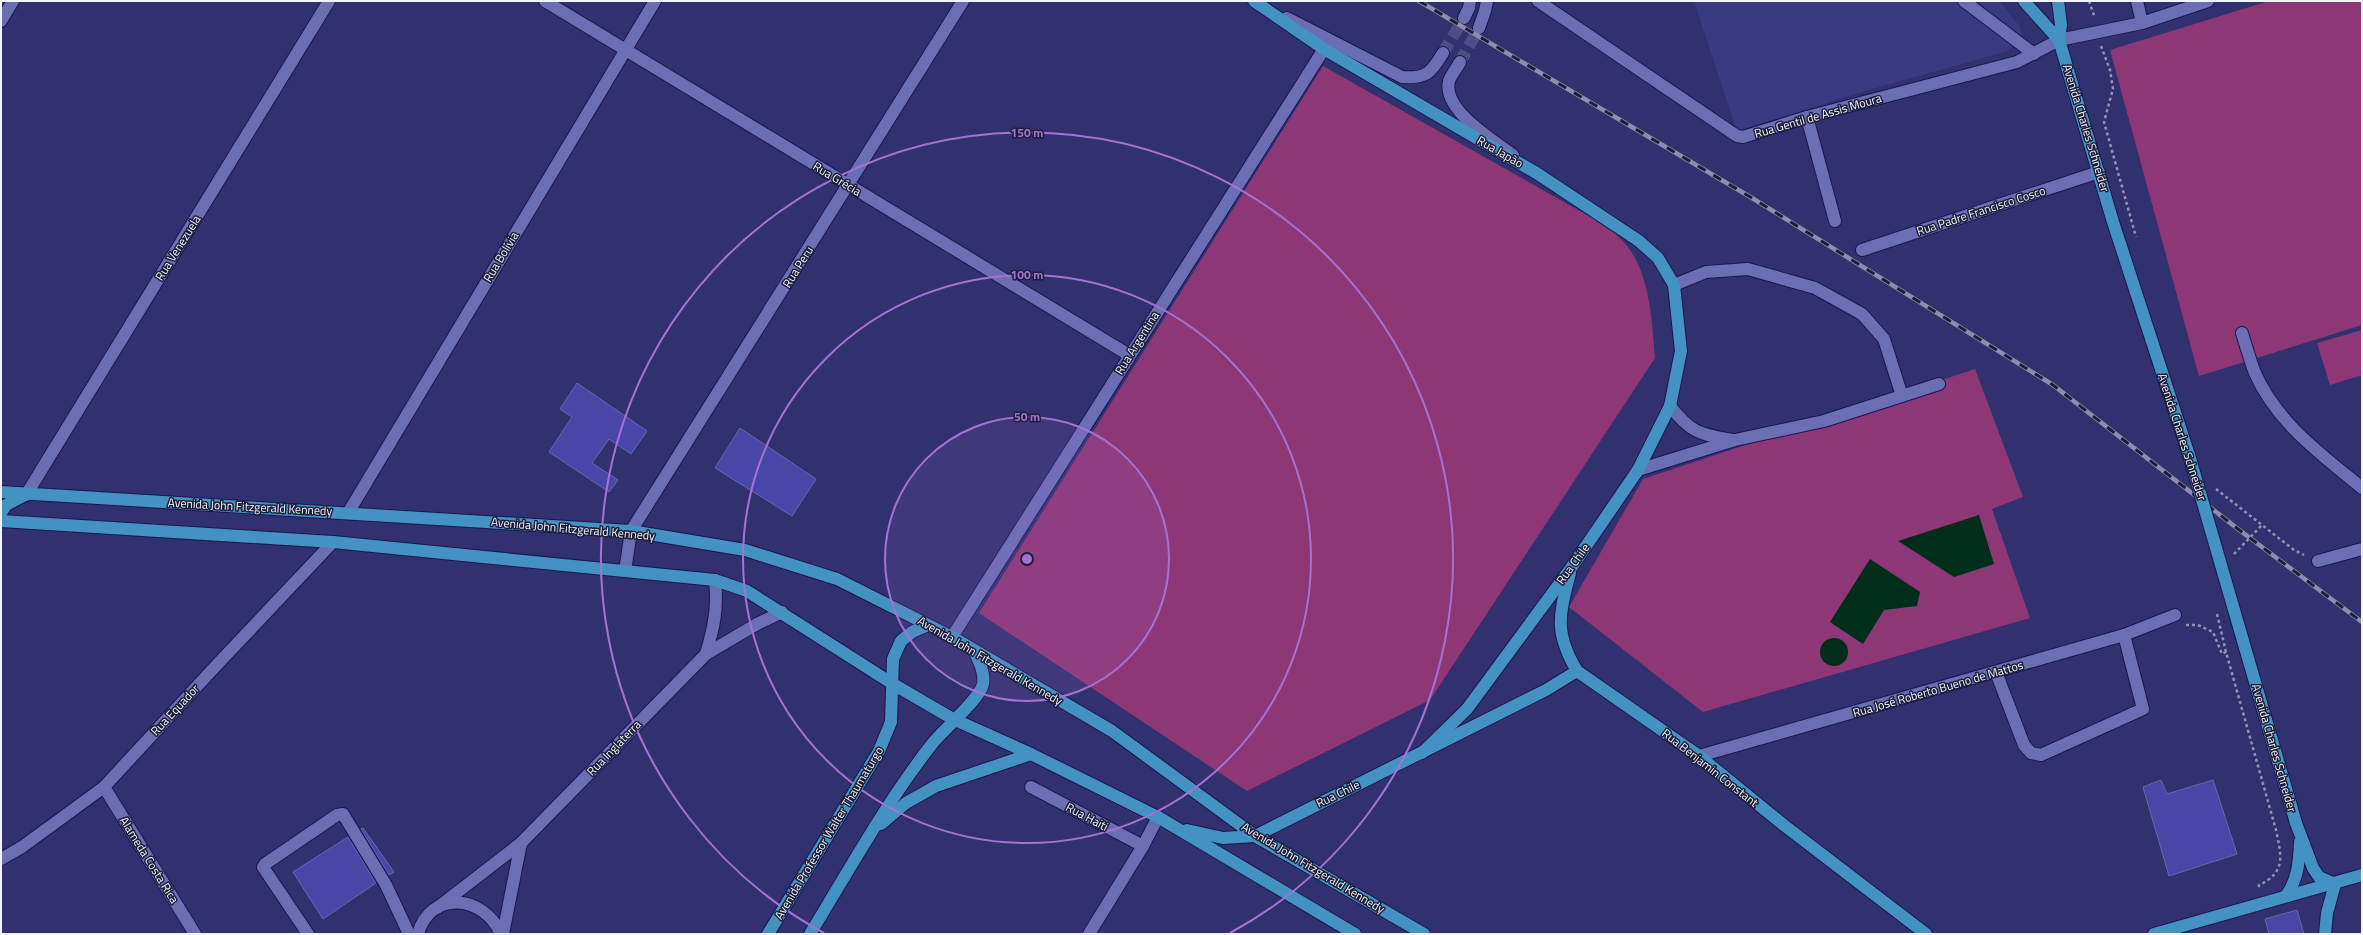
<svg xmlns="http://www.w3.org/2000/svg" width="2363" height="935" font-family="'Titillium Web',sans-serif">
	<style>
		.built { fill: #3a3a80 }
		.green { fill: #8e3776 }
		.water { fill: #002e1b }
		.building { fill: #4a46a8; stroke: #6468ac }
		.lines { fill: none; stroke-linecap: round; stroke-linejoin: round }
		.minor-tunnel { stroke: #4f4e84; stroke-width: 12; stroke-dasharray: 12 6; stroke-linecap: butt }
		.minor-casing { stroke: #1b1552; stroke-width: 14 }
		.major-casing { stroke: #1b1552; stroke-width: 14 }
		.path { stroke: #9393b6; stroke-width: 2.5; stroke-dasharray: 3 3; stroke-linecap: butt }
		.minor { stroke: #6b6eb3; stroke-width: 12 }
		.major { stroke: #4392c1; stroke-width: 12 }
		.rail-casing { stroke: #8d8db1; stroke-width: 4.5 }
		.rail { stroke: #1d1e3a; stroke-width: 3; stroke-dasharray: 9; stroke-linecap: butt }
		.major-bridge-casing { stroke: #1b1552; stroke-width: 14; stroke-linecap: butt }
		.major-bridge { stroke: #4392c1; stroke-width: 12 }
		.ring { fill: none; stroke: #a572d4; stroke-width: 2 }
		.labels { text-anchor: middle; stroke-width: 3; stroke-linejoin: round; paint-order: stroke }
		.street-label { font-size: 12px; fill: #f2f3fb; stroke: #1d1e3a }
		.centre { fill: #a572d4; stroke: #1d1e3a; stroke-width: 2 }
		.ring-label { font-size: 12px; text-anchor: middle; font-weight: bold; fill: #a572d4; stroke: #1d1e3a; stroke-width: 3; stroke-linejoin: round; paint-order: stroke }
	</style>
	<rect width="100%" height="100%" fill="#32316f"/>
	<polygon class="built" points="1694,1 1999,1 2018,24 2021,31 2021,38 2015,46 2004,52 1872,89 1737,131"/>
	<g class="green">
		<polygon points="2269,1 2362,1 2362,325 2199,376 2110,50"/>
		<path d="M1323 66 1594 219C1603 226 1616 233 1623 241 1650 270 1652 321 1655 358L1430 700 1247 791 979 613Z"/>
		<polygon points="2362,330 2362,375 2330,385 2317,343"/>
		<polygon points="1975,369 2023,497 1992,509 2030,618 1703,712 1569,607 1643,479"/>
	</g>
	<g class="water">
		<polygon points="1979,515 1994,564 1954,577 1898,541"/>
		<polygon points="1870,559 1920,592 1917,606 1884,610 1863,644 1830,622"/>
		<circle cx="1834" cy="652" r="14"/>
	</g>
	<g class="building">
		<polygon points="577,383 647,431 631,454 609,439 592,463 618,480 609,492 549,452 572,417 560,409"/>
		<polygon points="740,428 816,479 792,516 715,468"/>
		<polygon points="2161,780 2167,794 2213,780 2237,854 2169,876 2143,787"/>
		<polygon points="363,828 394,872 389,875 361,829"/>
		<polygon points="348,837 376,883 323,919 293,872"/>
		<polygon points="2297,910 2304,934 2269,934 2265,919"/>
	</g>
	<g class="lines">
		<g class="minor-tunnel">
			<polyline points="1443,53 1464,18"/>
			<polyline points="1460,62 1479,28"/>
		</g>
		<defs>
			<g id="minor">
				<polyline points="545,1 1129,355"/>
				<polyline points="1538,1 1737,136 1743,137 1807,117 2017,62 2059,40 2142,23 2208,1"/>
				<polyline points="1964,1 2034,54"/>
				<polyline points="2137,1 2142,23"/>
				<path d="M1287 18 1402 77C1426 79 1431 73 1443 53"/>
				<polyline points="1464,18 1469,8 1470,1"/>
				<polyline points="1,21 13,1"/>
				<polyline points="1479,28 1485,11 1487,1"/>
				<path d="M1460 62C1457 68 1451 75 1449 81 1442 110 1493 140 1513 155"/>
				<polyline points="1807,117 1835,221"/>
				<polyline points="1862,250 2099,172"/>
				<polyline points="1674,285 1706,272 1748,269 1815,288 1862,314 1884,339 1902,396"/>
				<path d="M2242 333C2246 346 2250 360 2255 373 2277 423 2322 455 2362 488"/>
				<path d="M1670 406C1692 434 1700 434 1733 440"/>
				<polyline points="1638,470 1735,440 1824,421 1939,384"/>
				<polyline points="26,495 329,1"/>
				<polyline points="348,513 655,1"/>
				<polyline points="2318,561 2362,549"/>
				<polyline points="625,571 631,531 963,1"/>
				<polyline points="952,637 1324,49"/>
				<path d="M706 654C714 626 718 609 715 580"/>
				<polyline points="1996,672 2024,745 2031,753 2041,755 2143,709 2124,635"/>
				<polyline points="1699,756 2124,635 2175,615"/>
				<polyline points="104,787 195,934"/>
				<polyline points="1031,787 1143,846"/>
				<polyline points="1,859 22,847 104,787 212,670 333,542"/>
				<polyline points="437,908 521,843 706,654 757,624 782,612"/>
				<polyline points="308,934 263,867 265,864 337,815 343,814 386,885 409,934"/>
				<path d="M418 934C430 890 483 894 501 934"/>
				<polyline points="503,934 521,843"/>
				<polyline points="1089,934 1143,846 1158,817"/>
			</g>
			<g id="major">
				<polyline points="1254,1 1324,49 1538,174 1639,241 1658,258 1674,285 1681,351 1670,406 1638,470 1571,568 1467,709 1422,753"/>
				<polyline points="2024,1 2059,40"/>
				<polyline points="2058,1 2061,25 2059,40 2113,222 2189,455"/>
				<polyline points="1,492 631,531 745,550 837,579 952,637 1112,731 1255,836 1424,934"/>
				<polyline points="1,513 6,505 25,495"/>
				<polyline points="1,521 333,542 715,580 747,591 893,684 953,719 1031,754 1158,817 1355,934"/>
				<path d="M1570 573C1559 616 1554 632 1577 671L1699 756 1785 826 1926 934"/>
				<polyline points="2296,823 2313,868 2319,877 2335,884"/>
				<polyline points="881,824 906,803 936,786 1031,754"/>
				<polyline points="1187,830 1223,838 1255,836 1546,690 1577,671"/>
				<path d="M2286 896C2298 879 2299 863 2300 842"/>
				<polyline points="768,934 879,751 891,722 893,659 901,641 912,632 928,625"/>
				<path d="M810 934C849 870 886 803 932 744 943 730 980 699 983 684 985 673 979 662 975 652"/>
				<polyline points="2154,934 2362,875"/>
				<polyline points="2325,934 2327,913 2335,884"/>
			</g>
		</defs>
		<use href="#minor" class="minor-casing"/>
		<use href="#major" class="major-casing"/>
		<g class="path">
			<polyline points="2089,1 2095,18"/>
			<polyline points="2101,46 2110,70 2113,89 2104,122 2136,237"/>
			<polyline points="2216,489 2262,525"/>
			<polyline points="2234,554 2262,525 2294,550 2304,555"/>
			<path d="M2217 614 2226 652 2276 830C2281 855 2287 872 2259 885V888"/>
			<polyline points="2186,625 2198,625 2213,632 2222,654 2226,652"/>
		</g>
		<use href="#minor" class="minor"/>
		<use href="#major" class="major"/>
		<defs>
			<polyline id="rail" points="1419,1 1752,198 2053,385 2238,529 2362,622"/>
		</defs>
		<use href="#rail" class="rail-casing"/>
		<use href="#rail" class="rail"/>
		<defs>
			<polyline id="major-bridge" points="2189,455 2296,823"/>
		</defs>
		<use href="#major-bridge" class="major-bridge-casing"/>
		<use href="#major-bridge" class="major-bridge"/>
	</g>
	<circle cx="1027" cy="559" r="142" fill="#a572d4" fill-opacity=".12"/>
	<g class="ring">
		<circle cx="1027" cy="559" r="142"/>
		<circle cx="1027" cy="559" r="284"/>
		<path d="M824 933A426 426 0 1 1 1230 933"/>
	</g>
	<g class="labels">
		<g class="street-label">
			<text transform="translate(1818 116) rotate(-16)" y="4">Rua Gentil de Assis Moura</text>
			<text transform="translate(2086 128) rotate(73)" y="4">Avenida Charles Schneider</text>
			<text transform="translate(1500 152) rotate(30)" y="4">Rua Japão</text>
			<text transform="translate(837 179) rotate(31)" y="4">Rua Grécia</text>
			<text transform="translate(1981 211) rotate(-18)" y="4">Rua Padre Francisco Cosco</text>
			<text transform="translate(178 248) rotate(-58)" y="4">Rua Venezuela</text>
			<text transform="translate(501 257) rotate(-59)" y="4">Rua Bolívia</text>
			<text transform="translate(798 267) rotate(-58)" y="4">Rua Peru</text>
			<text transform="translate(1137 343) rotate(-58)" y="4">Rua Argentina</text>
			<text transform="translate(2182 437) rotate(72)" y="4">Avenida Charles Schneider</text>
			<text transform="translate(250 507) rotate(3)" y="4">Avenida John Fitzgerald Kennedy</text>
			<text transform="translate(573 529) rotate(5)" y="4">Avenida John Fitzgerald Kennedy</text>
			<text transform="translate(1573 564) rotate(-54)" y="4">Rua Chile</text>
			<text transform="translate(990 661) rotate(30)" y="4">Avenida John Fitzgerald Kennedy</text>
			<text transform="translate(1938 689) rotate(-16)" y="4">Rua José Roberto Bueno de Mattos</text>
			<text transform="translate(175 710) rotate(-47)" y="4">Rua Equador</text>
			<text transform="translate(614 748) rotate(-46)" y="4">Rua Inglaterra</text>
			<text transform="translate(2274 748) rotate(74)" y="4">Avenida Charles Schneider</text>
			<text transform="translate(1710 768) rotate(38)" y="4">Rua Benjamin Constant</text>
			<text transform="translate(1338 794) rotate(-26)" y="4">Rua Chile</text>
			<text transform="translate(1087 817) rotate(28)" y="4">Rua Haiti</text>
			<text transform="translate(829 833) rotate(-59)" y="4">Avenida Professor Walter Thaumaturgo</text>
			<text transform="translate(149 860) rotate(58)" y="4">Alameda Costa Rica</text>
			<text transform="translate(1313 868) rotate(31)" y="4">Avenida John Fitzgerald Kennedy</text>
		</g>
	</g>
	<circle cx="1027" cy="559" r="6" class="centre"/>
	<g class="ring-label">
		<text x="1027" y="137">150 m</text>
		<text x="1027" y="279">100 m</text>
		<text x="1027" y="421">50 m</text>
	</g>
	<rect width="2363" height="935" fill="none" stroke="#f2f3fb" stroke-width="4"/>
</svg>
